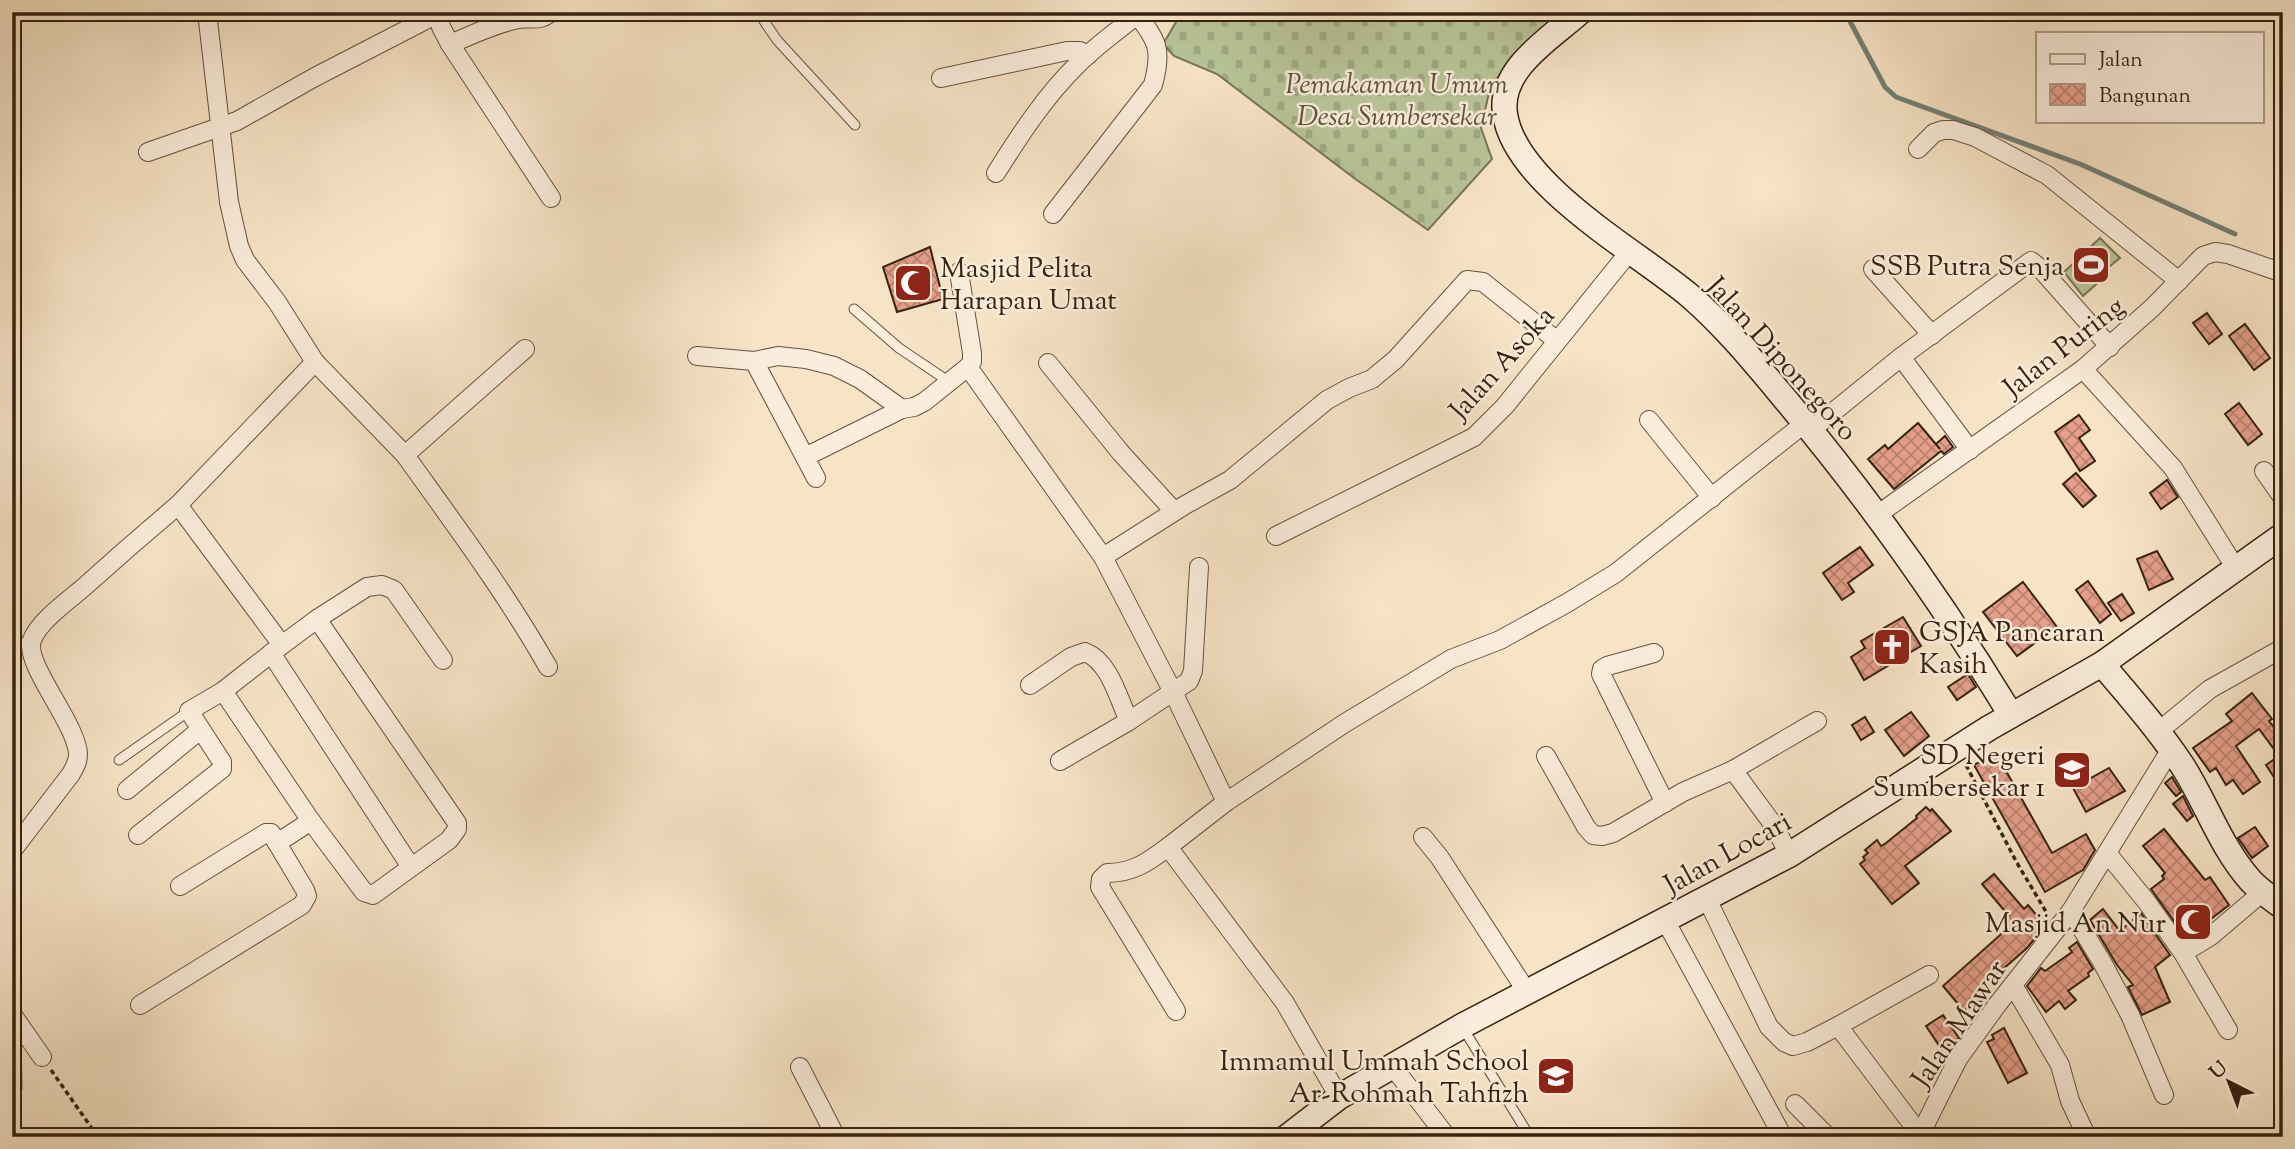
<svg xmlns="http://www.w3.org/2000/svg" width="2295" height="1149" font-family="'Sorts Mill Goudy',serif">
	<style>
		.cemetery { fill: url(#cemetery-stones); stroke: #777455; stroke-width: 2 }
		.pitch { fill: #b8c599; stroke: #777455; stroke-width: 2 }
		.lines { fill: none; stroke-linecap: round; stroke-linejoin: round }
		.stream { stroke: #748075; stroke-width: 5 }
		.building { fill: url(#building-cross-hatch); stroke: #362211; stroke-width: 2 }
		.lane-casing { stroke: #66523e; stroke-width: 11 }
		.street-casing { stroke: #66523e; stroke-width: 20 }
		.secondary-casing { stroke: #362211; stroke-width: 27 }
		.path { stroke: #362211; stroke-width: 3.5; stroke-dasharray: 5 3.5; stroke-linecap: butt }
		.lane { stroke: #faeddb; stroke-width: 9 }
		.street { stroke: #faeddb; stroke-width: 18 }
		.secondary { stroke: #faeddb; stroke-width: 24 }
		.labels { text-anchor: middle; stroke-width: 5; stroke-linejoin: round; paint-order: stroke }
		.park-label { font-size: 28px; font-style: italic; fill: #5d533a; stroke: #faeddb }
		.poi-label { font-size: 28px; fill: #362211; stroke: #faeddb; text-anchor: end }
		.street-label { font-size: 28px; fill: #362211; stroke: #faeddb }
	</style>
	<defs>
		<pattern id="cemetery-stones" width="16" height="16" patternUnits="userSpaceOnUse" patternTransform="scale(1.75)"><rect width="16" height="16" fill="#b8c599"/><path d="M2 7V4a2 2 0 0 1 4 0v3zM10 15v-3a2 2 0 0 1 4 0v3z" fill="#9fa983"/></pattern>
		<pattern id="building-cross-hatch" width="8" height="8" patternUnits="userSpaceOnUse" patternTransform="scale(1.75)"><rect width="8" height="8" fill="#e59f8a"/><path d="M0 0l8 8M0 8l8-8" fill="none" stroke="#ba816f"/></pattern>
	</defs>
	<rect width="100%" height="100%" fill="#f7e4c7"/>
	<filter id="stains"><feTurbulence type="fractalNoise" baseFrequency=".00286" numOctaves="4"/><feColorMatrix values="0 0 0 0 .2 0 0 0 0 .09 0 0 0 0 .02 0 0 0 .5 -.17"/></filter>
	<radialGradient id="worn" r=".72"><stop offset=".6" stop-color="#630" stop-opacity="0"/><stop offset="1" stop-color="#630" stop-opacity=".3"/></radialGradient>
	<polygon class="cemetery" points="1182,12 1568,12 1491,84 1481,128 1492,159 1428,230 1354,178 1217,74 1174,56 1163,44"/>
	<polygon class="pitch" points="2100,238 2120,258 2099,275 2102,279 2083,296 2064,272"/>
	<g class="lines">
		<polyline class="stream" points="1845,12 1885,87 1896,97 2080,164 2235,234"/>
	</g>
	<g class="building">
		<polygon points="930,247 943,299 897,312 883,267"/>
		<polygon points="2207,313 2222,334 2209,344 2193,323"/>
		<polygon points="2245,324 2270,358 2254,370 2229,336"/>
		<polygon points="2239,403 2262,434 2248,445 2225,414"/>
		<polygon points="2079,415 2090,430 2079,438 2095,461 2080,471 2055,432"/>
		<polygon points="1918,423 1940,449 1936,444 1945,436 1953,447 1944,454 1941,451 1894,489 1868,459 1885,445 1888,449"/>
		<polygon points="2076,473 2096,496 2083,507 2063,484"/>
		<polygon points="2167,480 2178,497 2161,509 2150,493"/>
		<polygon points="1860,547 1873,565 1848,583 1854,592 1842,600 1823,573"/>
		<polygon points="2157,551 2173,579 2149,590 2137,559"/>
		<polygon points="2088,581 2111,614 2100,623 2076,590"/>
		<polygon points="2023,582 2057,627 2017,656 1983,612"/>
		<polygon points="2122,594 2134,613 2121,621 2108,603"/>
		<polygon points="1903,617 1921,646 1864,680 1851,657 1865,648 1861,641"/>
		<polygon points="1968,674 1976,687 1957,700 1948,687"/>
		<polygon points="2252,693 2272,719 2269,721 2283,739 2283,791 2266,765 2279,756 2259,729 2236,746 2260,782 2243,794 2233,780 2226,785 2216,768 2210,772 2193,748 2232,721 2226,714"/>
		<polygon points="1911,712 1929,736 1904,756 1885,730"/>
		<polygon points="1865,717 1874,732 1861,740 1852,725"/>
		<polygon points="1996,753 2052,853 2086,834 2095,850 2083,870 2045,892 1974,765"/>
		<polygon points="2109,768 2125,791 2086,812 2073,788"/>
		<polygon points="2172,777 2181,792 2176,796 2165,783"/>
		<polygon points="2183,796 2193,816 2187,821 2173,804"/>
		<polygon points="1926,807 1930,811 1932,809 1951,831 1905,866 1919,883 1892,904 1860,864 1865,860 1863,857 1868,853 1865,850 1877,840 1881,846 1886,843 1917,818 1916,816"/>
		<polygon points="2255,827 2268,846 2252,858 2238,838"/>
		<polygon points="2164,829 2205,880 2210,877 2229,905 2186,938 2151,889 2164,879 2162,876 2165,873 2143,846"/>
		<polygon points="1994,874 2024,909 2028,905 2040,919 2035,923 2042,930 2027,948 1978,991 1984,999 1973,1008 1971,1005 1964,1011 1943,986 2008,928 2003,922 2009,916 1982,884"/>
		<polygon points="2103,909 2120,931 2141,913 2170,955 2155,967 2170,1002 2142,1015 2128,987 2133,985 2117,965 2090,920"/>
		<polygon points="2077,942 2093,969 2088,973 2089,976 2068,991 2076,1000 2065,1009 2059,1001 2046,1012 2027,986 2041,968 2045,971 2072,952 2069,948"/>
		<polygon points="1943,1015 1959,1038 1942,1050 1926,1026"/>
		<polygon points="2004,1028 2027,1073 2008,1083 1987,1042 1994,1039 1992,1035"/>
	</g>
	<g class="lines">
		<defs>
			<g id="lane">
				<polyline points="758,12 777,40 855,125"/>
				<polyline points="854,309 899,348 948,381"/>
				<polyline points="12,639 30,646"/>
				<polyline points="119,760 189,711"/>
				<polyline points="1463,1028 1530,1137"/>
				<polyline points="12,1097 17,1088 16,1040 20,1027"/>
				<polyline points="1615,1137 1623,1133 1630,1137"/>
			</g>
			<g id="street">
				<polyline points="207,12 229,202 239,246 245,260 277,302 315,362 405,455 525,349"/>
				<polyline points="439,12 441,27 450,44 551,198"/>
				<path d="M450 44C472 35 496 23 519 19 530 17 542 22 550 12"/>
				<polyline points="941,78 1067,51 1080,51 1088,55"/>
				<polyline points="1918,149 1934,133 1943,130 1953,130 1975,137 2047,175 2179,281"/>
				<polyline points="148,152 237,121 315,77 439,13"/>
				<path d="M996 173C1020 135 1045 96 1078 64 1096 46 1117 31 1137 15"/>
				<path d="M1053 214 1153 85C1163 48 1157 41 1135 12"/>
				<polyline points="1873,269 1932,335"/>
				<polyline points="959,272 972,353 972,362 968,367 1103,557 1175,696 1226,802"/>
				<polyline points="697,356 754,361 778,356 806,359 834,366 860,379 902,409"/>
				<polyline points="1901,357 1970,450"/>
				<polyline points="754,361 816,478"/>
				<polyline points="1048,363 1121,453 1174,511"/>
				<polyline points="2083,369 2173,468 2235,567"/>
				<polyline points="1649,420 1712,498"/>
				<polyline points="1811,430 1901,357 2031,261 2040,268 2110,347"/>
				<path d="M405 455C455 525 506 593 548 667"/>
				<polyline points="805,457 902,409 914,407 924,402 968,367"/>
				<polyline points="2264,471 2283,498"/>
				<polyline points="1877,515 2083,369 2152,308 2203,256 2215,252 2228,254 2283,273"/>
				<polyline points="1276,536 1474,437 1505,406 1630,251"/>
				<polyline points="1103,557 1185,505 1230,480 1327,400 1349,388 1372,379 1396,359 1467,280 1483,282 1556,340"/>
				<polyline points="317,619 367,587 382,585 394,590 443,660"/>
				<polyline points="271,653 411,867"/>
				<polyline points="1654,653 1607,666 1602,669 1601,674 1665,803"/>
				<path d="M1030 685 1071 657 1085 652C1110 662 1118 698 1129 721"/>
				<polyline points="223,691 311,821 364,892 373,895 449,840 457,829 457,823 317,619 282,645"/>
				<polyline points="2159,731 2210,689 2283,648"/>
				<polyline points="1546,756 1586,827 1593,835 1602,836 1613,833 1683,792 1733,770 1775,827 1789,855"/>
				<polyline points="1060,761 1129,721 1189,681 1193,671 1199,567"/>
				<polyline points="1733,770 1817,721"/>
				<polyline points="127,790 200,730"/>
				<polyline points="138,835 222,769 222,762 189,711 223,691 282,645 178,505 315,362"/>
				<polyline points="1423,837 1440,858 1527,992"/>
				<path d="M1168 847C1148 862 1133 873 1107 873L1101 879 1100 887 1176 1011"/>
				<path d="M12 851 71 774C75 767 78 762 78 754 77 724 23 663 32 640 39 621 69 600 84 587 115 559 146 532 178 505"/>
				<polyline points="2107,853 2146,901 2183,953 2211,936 2264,891"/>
				<polyline points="180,886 266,833 271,833 277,843 311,821"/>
				<polyline points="1707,899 1769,1027 1784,1042 1793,1046 1807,1042 1838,1026 1922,1137"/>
				<polyline points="2071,911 2102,962 2130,1015 2164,1095"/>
				<polyline points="1665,920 1783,1137"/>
				<polyline points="2183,953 2228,1030"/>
				<polyline points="2013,985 2060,1065 2070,1101 2087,1137"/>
				<polyline points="140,1005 302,905 307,896 305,890 277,843"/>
				<polyline points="12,1014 42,1057"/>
				<polyline points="1838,1026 1929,975"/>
				<polyline points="800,1067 836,1137"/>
				<polyline points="1393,1067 1447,1137"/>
				<polyline points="1339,1097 1285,1003 1168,847 1226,802 1345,723 1451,659 1500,640 1567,603 1616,573 1805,423"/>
				<polyline points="1795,1104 1828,1137"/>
				<polyline points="1919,1137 1958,1059 1997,1005 2071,911 2171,749"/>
			</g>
			<g id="secondary">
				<path d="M1580 12C1551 38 1498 69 1505 114 1515 185 1638 252 1690 296 1727 328 1759 368 1790 405 1871 502 1945 607 2011 715"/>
				<path d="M2102 664C2130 697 2158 729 2182 765 2206 802 2220 846 2250 880 2259 890 2272 899 2283 907"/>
				<polyline points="1287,1137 1339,1097 1462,1026 1789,855 1989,728 2102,664 2283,535"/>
			</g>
		</defs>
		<use href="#lane" class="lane-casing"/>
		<use href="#street" class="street-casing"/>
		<use href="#secondary" class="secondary-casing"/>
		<g class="path">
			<polyline points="1966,765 2017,863 2048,915"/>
			<polyline points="51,1070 98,1137"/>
		</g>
		<use href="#lane" class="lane"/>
		<use href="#street" class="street"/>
		<use href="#secondary" class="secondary"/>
	</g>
	<defs>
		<symbol id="stadium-square" viewBox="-11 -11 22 22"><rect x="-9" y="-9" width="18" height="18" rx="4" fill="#8f2418" stroke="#faeddb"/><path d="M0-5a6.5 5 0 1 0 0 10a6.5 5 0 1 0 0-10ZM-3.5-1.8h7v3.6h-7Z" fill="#fff"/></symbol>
		<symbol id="mosque-square" viewBox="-11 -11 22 22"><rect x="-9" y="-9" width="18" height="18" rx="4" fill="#8f2418" stroke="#faeddb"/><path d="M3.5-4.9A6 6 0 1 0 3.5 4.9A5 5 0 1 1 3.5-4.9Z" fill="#fff"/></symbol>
		<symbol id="church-square" viewBox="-11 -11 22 22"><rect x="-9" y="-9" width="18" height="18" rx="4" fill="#8f2418" stroke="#faeddb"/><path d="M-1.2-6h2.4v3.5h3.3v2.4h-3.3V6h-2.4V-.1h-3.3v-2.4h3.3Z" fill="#fff"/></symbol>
		<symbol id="school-square" viewBox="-11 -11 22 22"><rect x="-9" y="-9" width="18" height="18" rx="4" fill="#8f2418" stroke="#faeddb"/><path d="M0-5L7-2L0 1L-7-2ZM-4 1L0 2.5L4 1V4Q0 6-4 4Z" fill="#fff"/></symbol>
	</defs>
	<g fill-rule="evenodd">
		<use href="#stadium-square" x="2069" y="243" width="44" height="44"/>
		<use href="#mosque-square" x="891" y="261" width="44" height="44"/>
		<use href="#church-square" x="1870" y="625" width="44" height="44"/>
		<use href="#school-square" x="2050" y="748" width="44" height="44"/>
		<use href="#mosque-square" x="2171" y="900" width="44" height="44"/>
		<use href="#school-square" x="1534" y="1054" width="44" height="44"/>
	</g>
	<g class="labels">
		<g class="park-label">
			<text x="1397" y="93">Pemakaman Umum<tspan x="1397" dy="32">Desa Sumbersekar</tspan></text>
		</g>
		<g class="poi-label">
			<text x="2064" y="275">SSB Putra Senja</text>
			<text x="940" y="277" text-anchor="start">Masjid Pelita<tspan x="940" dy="32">Harapan Umat</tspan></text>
			<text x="1919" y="641" text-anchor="start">GSJA Pancaran<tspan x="1919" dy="32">Kasih</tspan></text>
			<text x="2045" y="764">SD Negeri<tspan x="2045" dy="32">Sumbersekar 1</tspan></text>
			<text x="2166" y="932">Masjid An Nur</text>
			<text x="1529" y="1070">Immamul Ummah School<tspan x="1529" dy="32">Ar-Rohmah Tahfizh</tspan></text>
		</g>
		<g class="street-label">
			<text transform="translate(2063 346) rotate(-38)" y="10">Jalan Puring</text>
			<text transform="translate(1783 358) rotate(48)" y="10">Jalan Diponegoro</text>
			<text transform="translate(1501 362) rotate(-48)" y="10">Jalan Asoka</text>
			<text transform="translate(1727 852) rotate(-29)" y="10">Jalan Locari</text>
			<text transform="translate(1958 1023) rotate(-56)" y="10">Jalan Mawar</text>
		</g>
	</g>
	<rect width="2295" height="1149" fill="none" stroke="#f7e4c7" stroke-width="42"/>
	<rect x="14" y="14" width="2267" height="1121" fill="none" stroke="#362211" stroke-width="3.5"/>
	<rect x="21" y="21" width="2253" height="1107" fill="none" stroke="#362211" stroke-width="2"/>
	<rect x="2036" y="32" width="228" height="91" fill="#faeddb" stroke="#ac9c8a" stroke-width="2"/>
	<rect x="2050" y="54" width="35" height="10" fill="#faeddb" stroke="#ac9c8a" stroke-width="2"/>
	<text x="2099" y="66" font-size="21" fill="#362211">Jalan</text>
	<rect x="2050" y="84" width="35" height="21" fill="url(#building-cross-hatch)" stroke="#ac9c8a" stroke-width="2"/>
	<text x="2099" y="102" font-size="21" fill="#362211">Bangunan</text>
	<g transform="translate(2229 1082) rotate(318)" stroke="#faeddb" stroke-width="5" paint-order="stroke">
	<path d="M0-5L12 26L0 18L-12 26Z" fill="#362211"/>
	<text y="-10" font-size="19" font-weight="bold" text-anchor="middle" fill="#362211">U</text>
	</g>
	<rect width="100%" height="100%" filter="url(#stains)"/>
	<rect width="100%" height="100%" fill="url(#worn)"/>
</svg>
